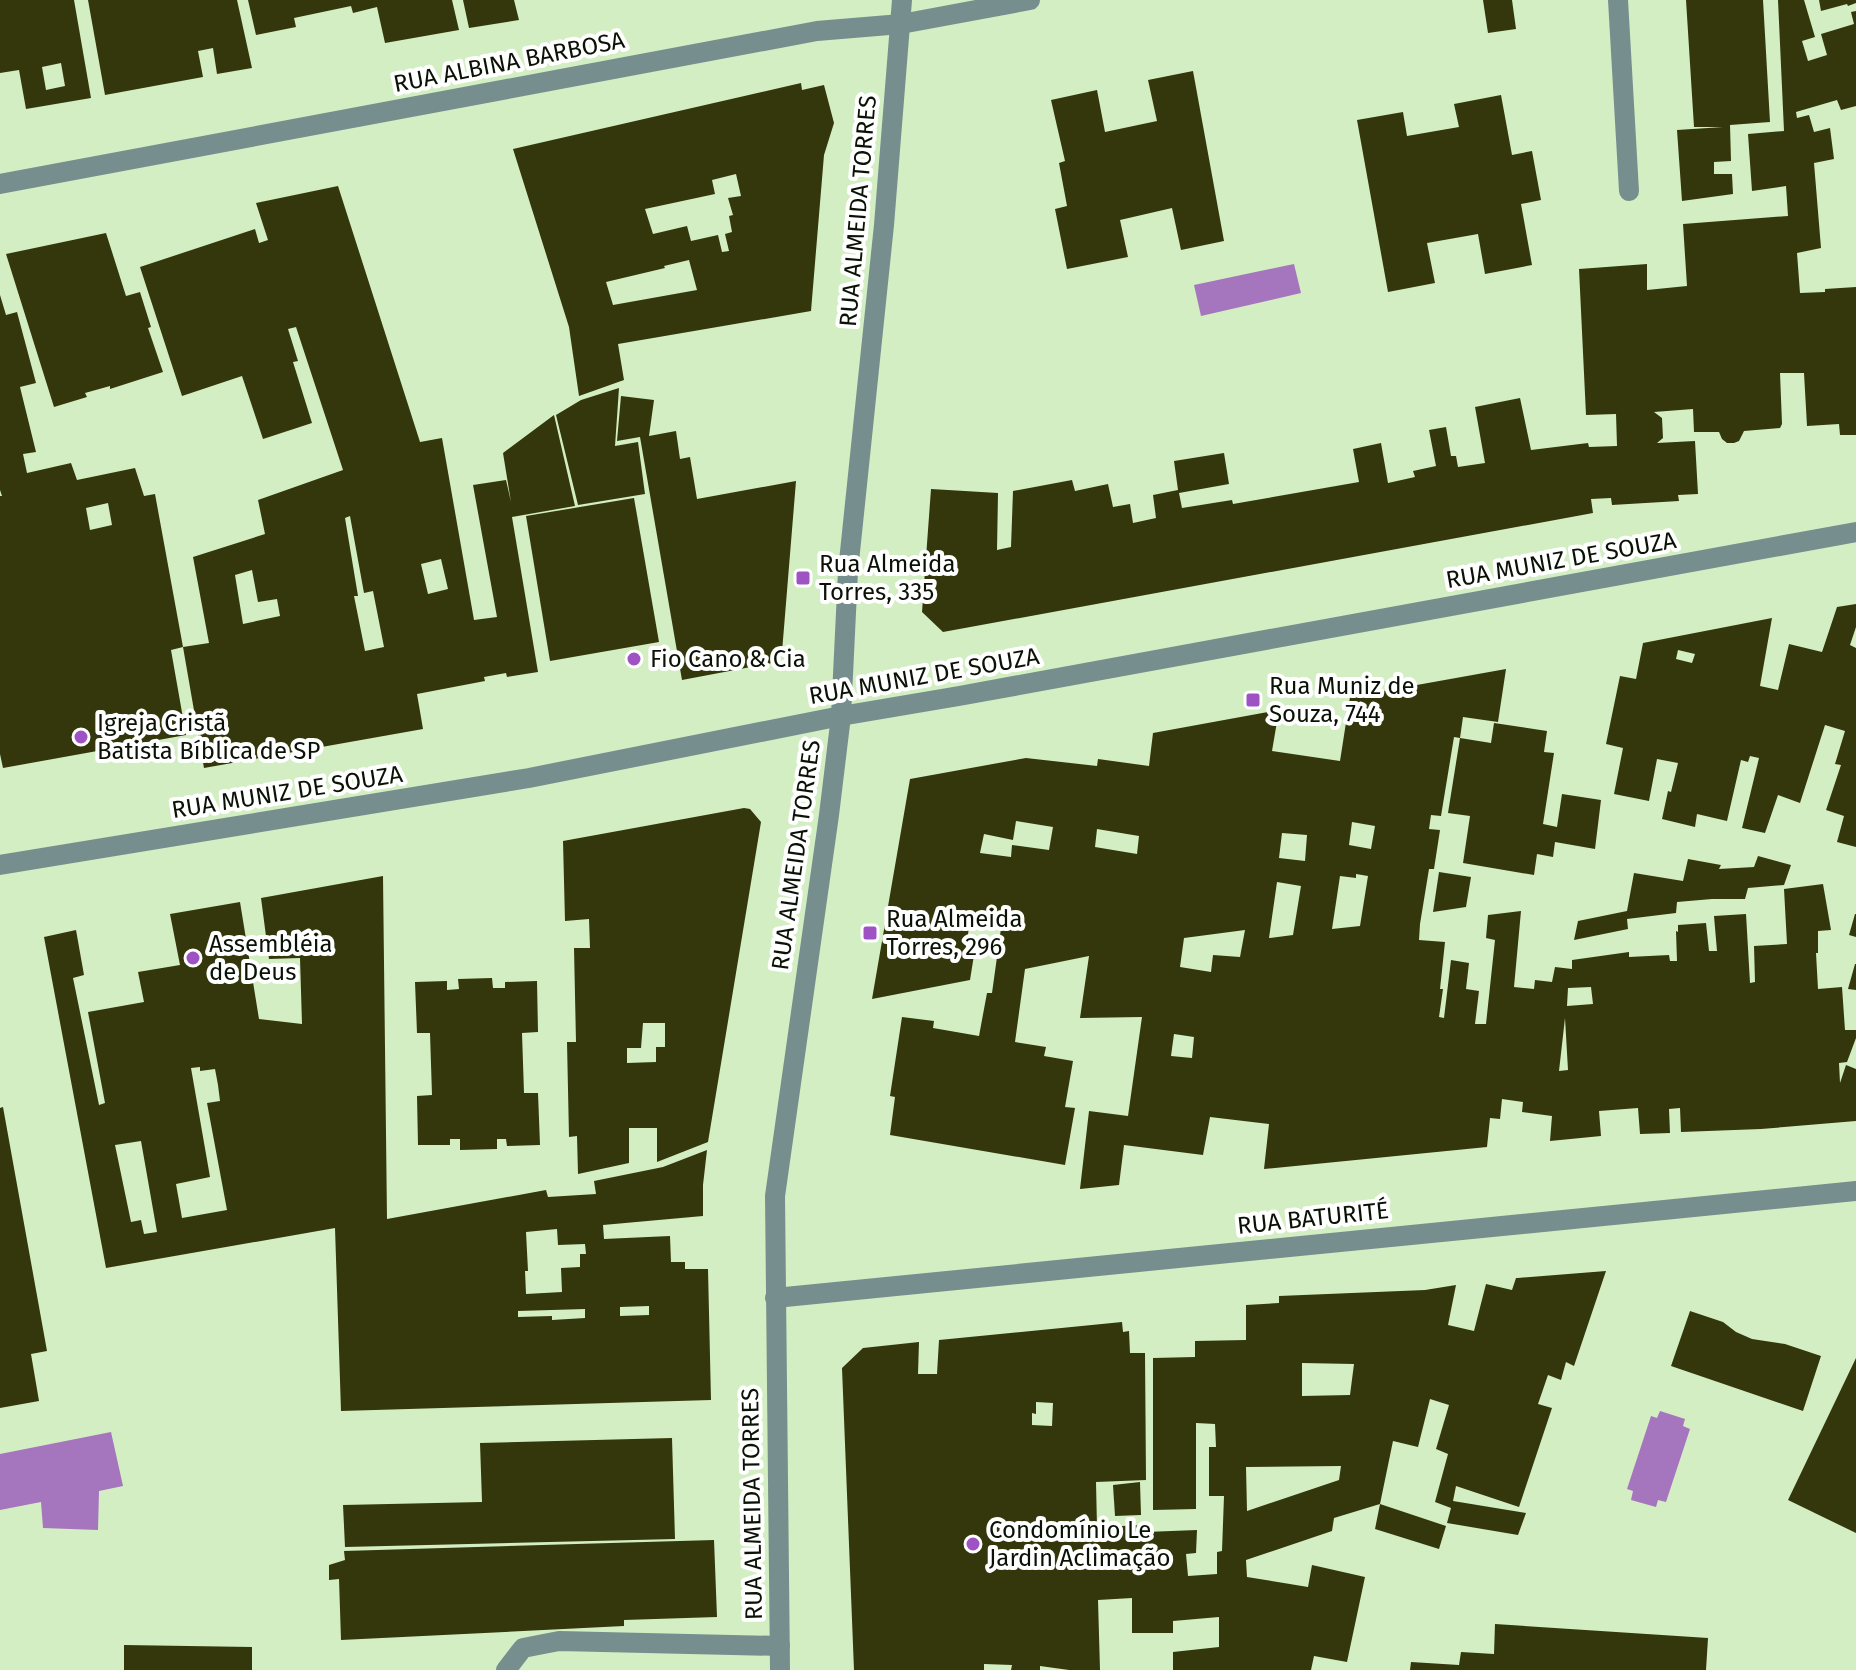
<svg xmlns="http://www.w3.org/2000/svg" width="1856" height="1670" font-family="'Fira Sans',sans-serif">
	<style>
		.water { fill: #a576bd }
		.building { fill: #34370b; fill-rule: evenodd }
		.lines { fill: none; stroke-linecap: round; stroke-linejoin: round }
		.service { stroke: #768f8e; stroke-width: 20 }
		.minor { stroke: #768f8e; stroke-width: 20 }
		.tertiary { stroke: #768f8e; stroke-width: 20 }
		.poi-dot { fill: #9f52c3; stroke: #fff; stroke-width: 3 }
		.labels { text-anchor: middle; stroke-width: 8; stroke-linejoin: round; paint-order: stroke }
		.street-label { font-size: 24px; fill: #091204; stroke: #fff }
		.poi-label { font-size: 24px; fill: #091204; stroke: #fff; text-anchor: start }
	</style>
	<rect width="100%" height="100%" fill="#d3eec3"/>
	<g class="water">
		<polygon points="1294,264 1301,293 1201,316 1194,285"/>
		<polygon points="1660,1411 1685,1419 1683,1426 1690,1429 1666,1502 1658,1500 1656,1507 1631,1500 1633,1491 1627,1489 1651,1416 1657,1418"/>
		<polygon points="111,1432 123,1486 99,1491 98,1530 43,1528 41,1502 0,1510 0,1454"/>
	</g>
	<g class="building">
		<path d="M0 0H74L91 98 26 109 19 70 0 73ZM61 63 65 86 46 90 42 67Z"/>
		<polygon points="88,0 237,0 252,68 217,74 213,48 198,51 203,77 105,95"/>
		<polygon points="248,0 452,0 459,30 385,43 377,7 353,13 351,6 294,18 296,27 256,35"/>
		<polygon points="463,0 514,0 519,20 469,28"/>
		<polygon points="1483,0 1512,0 1516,29 1488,33"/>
		<polygon points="1686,0 1763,0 1770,122 1730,125 1731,161 1714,162 1714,174 1732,174 1733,194 1682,201 1677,130 1723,127 1694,127"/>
		<polygon points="1778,0 1804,0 1815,37 1802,41 1808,61 1827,55 1821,34 1854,24 1851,12 1856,11 1856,106 1841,110 1837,100 1796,112 1797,118 1809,115 1814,132 1830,128 1834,159 1814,163 1821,248 1797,253 1800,293 1825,292 1825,289 1856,287 1856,435 1840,435 1839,424 1807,426 1804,373 1780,373 1782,424 1780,428 1744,431 1739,441 1734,443 1727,443 1722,439 1719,432 1694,432 1693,409 1654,412 1662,418 1663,438 1657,443 1695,441 1698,494 1678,495 1679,501 1612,505 1611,498 1591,499 1593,513 943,632 922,612 931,489 998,493 997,550 1011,547 1013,491 1072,480 1075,491 1108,484 1113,507 1130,504 1133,523 1156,518 1153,495 1178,490 1174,461 1224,453 1229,484 1179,493 1182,508 1232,500 1233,504 1359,482 1353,449 1381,443 1388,483 1415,477 1413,471 1436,466 1429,430 1446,427 1451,456 1456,456 1458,467 1485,463 1475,407 1520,398 1531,450 1588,443 1589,447 1617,446 1616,414 1586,415 1579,269 1647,264 1647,290 1687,286 1683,224 1788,216 1786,186 1752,191 1748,134 1784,131"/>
		<polygon points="1819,0 1856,0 1856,3 1848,6 1847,4 1821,11"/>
		<polygon points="1193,71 1224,241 1181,250 1172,208 1120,220 1128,257 1067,269 1055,209 1067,206 1059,163 1065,161 1051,100 1097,90 1105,132 1157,121 1148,80"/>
		<path d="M801 83 802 90 824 85 834 123 824 155 811 311 618 344 624 380 579 396 569 327 513 149ZM736 174 741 196 728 198 733 215 729 216 732 232 725 234 729 251 722 252 718 235 691 241 687 226 653 234 645 209 715 194 712 180ZM689 260 697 290 613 305 606 282 665 268 664 266Z"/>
		<polygon points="1501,95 1512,155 1532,151 1541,200 1521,204 1532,265 1485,274 1478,234 1427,243 1435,283 1388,292 1357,120 1403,112 1407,136 1459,127 1454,104"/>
		<path d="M338 186 420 442 442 438 474 620 497 617 473 485 506 480 511 502 503 453 554 415 575 506 512 517 538 672 507 677 506 673 484 677 485 681 417 694 423 729 204 768 183 647 209 643 193 557 265 534 258 500 343 470 296 327 288 329 298 361 293 362 312 423 263 439 242 376 182 396 140 267 255 229 259 243 268 240 256 203ZM350 516 364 593 373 591 384 647 365 651 354 596H358L345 518ZM441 559 448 589 428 594 421 564ZM252 570 258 602 277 599 280 616 243 624 235 575Z"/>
		<polygon points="106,233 126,296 140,292 151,327 148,328 163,372 110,389 110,386 85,393 87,397 54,407 6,254"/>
		<path d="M0 295 6 315 17 312 36 383 20 387 36 452 23 454 27 473 71 463 77 480 135 468 144 496 155 494 183 647 171 650 186 735 3 768 0 754V496H2L0 490ZM108 503 112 525 90 530 86 508Z"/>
		<polygon points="619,388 615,446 638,442 645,494 578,505 556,415 581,400"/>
		<polygon points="621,396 654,400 649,436 676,431 680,459 690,457 697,499 796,481 782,652 772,663 682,680 640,437 617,441"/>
		<polygon points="634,498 659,642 550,661 526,516"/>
		<path d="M1856 604V627L1850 645 1856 648V847L1837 842 1844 816 1826 810 1841 765 1835 764 1845 731 1825 725 1800 803 1778 795 1765 833 1742 828 1759 758 1750 756 1748 762 1741 760 1727 821 1697 814 1695 827 1662 819 1668 791 1671 792 1678 763 1657 759 1649 801 1614 794 1623 748 1606 744 1620 676 1636 679 1643 643 1772 618 1760 686 1778 690 1789 644 1822 652 1837 607ZM1678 650 1695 654 1692 663 1676 659Z"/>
		<path d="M1506 669 1498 722 1463 717 1460 738 1454 737 1441 816 1431 815 1429 829 1440 830 1434 869H1429L1420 924 1419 940 1445 942 1440 989H1443L1439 1017 1444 1018 1451 960 1469 963 1466 989 1479 991 1475 1024H1486L1495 940 1486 938 1488 915 1521 911 1514 987 1534 989 1535 980 1552 982 1555 967 1572 969V960L1629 952V957L1669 955 1670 961H1677L1676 931 1678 932V925L1706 923 1709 951H1717L1714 916 1746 914 1750 983 1755 982 1754 946 1787 944 1784 889 1823 884 1831 930 1818 931V953H1816L1818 989 1842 987 1845 1030H1856V1038L1847 1062 1839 1063 1840 1083 1846 1065 1856 1069V1121L1761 1129 1681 1132 1680 1108 1669 1109 1670 1133 1640 1134 1638 1108 1599 1111 1601 1136 1550 1141 1552 1116 1522 1112 1523 1102 1502 1099 1500 1119 1490 1118 1487 1147 1264 1169 1269 1124 1210 1117 1203 1155 1124 1145 1119 1185 1080 1189 1089 1111 1128 1116 1142 1017 1080 1018 1089 956 1025 969 1015 1042 1046 1047 1044 1056 1073 1061 1065 1107 1075 1108 1065 1165 890 1135 895 1097 890 1096 902 1017 934 1021 933 1028 979 1036 987 993H992L1002 921 971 915 965 953 974 955 970 980 872 999 910 779 1026 758 1097 766 1098 759 1149 766 1153 733 1279 710 1272 751 1340 761 1350 697ZM1016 821 1053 827 1049 850 1012 845 1011 857 980 853 984 834 1013 840ZM1352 822 1375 826 1371 849 1349 845ZM1097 829 1139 836 1137 854 1095 847ZM1282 833 1307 835 1305 861 1279 858ZM1356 874 1368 876 1360 926 1332 929 1340 876 1356 878ZM1277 882 1301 886 1293 935 1269 938ZM1245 930 1240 957 1213 955 1211 972 1180 967 1184 938ZM1591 987 1593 1004 1567 1006 1568 988ZM1565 1018 1568 1070 1559 1071ZM1174 1034 1194 1037 1192 1058 1171 1056Z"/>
		<polygon points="1494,723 1547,731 1544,752 1554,753 1543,824 1557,827 1562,794 1601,800 1595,849 1555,842 1553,857 1537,854 1534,875 1463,863 1470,816 1448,813 1460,738 1491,743"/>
		<path d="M744 808 750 809 761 822 708 1142 657 1162V1128H629V1163L578 1174 577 1136 569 1137 567 1042H576L574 948H590L589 919 565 921 563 841ZM643 1023H665V1047H656V1062L627 1063V1048H641Z"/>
		<polygon points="1758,856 1791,865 1784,885 1748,888 1745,899 1712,899 1677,902 1676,913 1627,919 1628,929 1574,940 1578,921 1627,911 1634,873 1683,881 1688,859 1721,865 1719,869 1754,867"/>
		<polygon points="1439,872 1471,877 1466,907 1433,912"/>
		<path d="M383 876 387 1219 546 1190 548 1197 596 1194 594 1181 663 1167 707 1150 703 1185V1216L603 1225 604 1239 670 1236 671 1262H685V1269H708L711 1400 341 1411 335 1228 106 1268 44 937 76 930 84 975 73 978 99 1105 105 1103 88 1012 144 1002 138 972 180 965 170 914 240 902 259 1019 302 1024 300 958 269 959 261 898ZM200 1067V1071L215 1069 218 1085 220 1101 207 1103 227 1210 182 1218 176 1184 210 1177 191 1068ZM141 1141 157 1232 144 1234 141 1220 131 1222 115 1145ZM557 1229 558 1245 585 1244 586 1254H580V1267L561 1268 562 1292 526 1294 525 1271H528L526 1232ZM649 1306V1315L620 1316V1307ZM585 1309V1318L552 1320V1316L518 1317V1311Z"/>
		<polygon points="1855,914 1856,914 1856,937 1849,935"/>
		<polygon points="1855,964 1856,964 1856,990 1848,989"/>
		<polygon points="492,978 493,988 505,988 505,982 537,981 538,1032 522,1033 524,1093 538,1093 540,1145 507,1146 506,1139 497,1139 497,1149 460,1150 460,1139 450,1139 450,1145 418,1145 417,1096 432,1095 430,1033 417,1033 415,982 447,981 447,990 459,989 458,979"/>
		<polygon points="3,1107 47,1351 31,1354 39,1401 0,1408 0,1108"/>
		<path d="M1606 1271 1574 1366 1566 1362 1561 1380 1548 1375 1538 1404 1552 1408 1519 1507 1456 1486 1453 1501 1526 1513 1518 1535 1447 1523 1451 1508 1435 1502 1448 1454 1436 1449 1449 1405 1430 1399 1418 1447 1393 1441 1380 1504 1446 1526 1439 1549 1375 1529 1380 1504 1334 1518 1332 1531 1246 1560 1247 1577 1308 1587 1312 1565 1365 1577 1347 1662 1314 1656 1311 1670H1173V1652L1219 1647V1617L1173 1621V1633H1132V1598L1098 1600 1100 1670H1069L1040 1666V1670H1011L1012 1665 984 1664V1670H854L842 1368 863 1348 919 1342 918 1374H937L939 1340 1122 1322 1123 1332 1129 1331 1130 1353H1145L1146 1480 1096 1482 1097 1527 1146 1525V1532L1197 1530 1196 1553 1186 1554 1188 1576 1217 1574V1552L1222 1551 1224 1496H1209V1447H1216L1215 1424 1196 1423V1509L1153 1510V1358L1195 1357V1341L1246 1340V1305L1279 1303V1296L1425 1290 1456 1285 1448 1325 1474 1331 1486 1284 1512 1290 1516 1278H1518ZM1302 1363 1354 1364 1350 1395 1302 1396ZM1036 1402 1053 1403 1052 1426 1032 1425V1413L1036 1414ZM1341 1466 1339 1480 1247 1511 1246 1467Z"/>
		<polygon points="1690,1311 1723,1322 1736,1332 1752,1339 1785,1344 1821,1356 1803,1411 1671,1366"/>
		<polygon points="1856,1358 1856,1533 1788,1500"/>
		<polygon points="672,1438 675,1539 345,1547 343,1505 482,1502 480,1443"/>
		<polygon points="1140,1482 1141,1515 1115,1516 1113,1485"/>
		<polygon points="714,1540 717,1617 624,1620 624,1626 341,1640 339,1579 329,1580 329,1565 345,1560 344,1551"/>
		<polygon points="1495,1624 1708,1638 1706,1670 1410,1670 1411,1662 1459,1665 1461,1652 1494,1654"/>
		<polygon points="124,1645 252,1647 252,1670 124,1670"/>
	</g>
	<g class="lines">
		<g class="service">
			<polyline points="1618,0 1629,191"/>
			<polyline points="506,1670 523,1648 559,1641 780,1646"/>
		</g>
		<g class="minor">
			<polyline points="0,184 817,31 901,24 1030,0"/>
			<polyline points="775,1298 1856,1191"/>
			<polyline points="780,1670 775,1196 829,815 841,716 848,571 884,225 902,0"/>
		</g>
		<polyline class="tertiary" points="0,865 529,778 841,716 959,696 1856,532"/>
	</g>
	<g class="poi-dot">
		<rect x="795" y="570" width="16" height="16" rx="4"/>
		<circle cx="634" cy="659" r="8"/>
		<rect x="1245" y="692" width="16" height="16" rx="4"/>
		<circle cx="81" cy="737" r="8"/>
		<rect x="862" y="925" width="16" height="16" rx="4"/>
		<circle cx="193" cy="958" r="8"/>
		<circle cx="973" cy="1544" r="8"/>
	</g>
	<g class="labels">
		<g class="street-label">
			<text transform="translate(509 62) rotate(-11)" y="8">RUA ALBINA BARBOSA</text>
			<text transform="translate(858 211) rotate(-85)" y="8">RUA ALMEIDA TORRES</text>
			<text transform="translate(1561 560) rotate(-10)" y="8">RUA MUNIZ DE SOUZA</text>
			<text transform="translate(924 676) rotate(-10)" y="8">RUA MUNIZ DE SOUZA</text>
			<text transform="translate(287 792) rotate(-9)" y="8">RUA MUNIZ DE SOUZA</text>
			<text transform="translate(796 855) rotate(-82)" y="8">RUA ALMEIDA TORRES</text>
			<text transform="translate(1313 1218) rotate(-6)" y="8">RUA BATURITÉ</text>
			<text transform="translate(752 1504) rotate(-91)" y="8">RUA ALMEIDA TORRES</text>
		</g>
		<g class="poi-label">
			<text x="819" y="572">Rua Almeida<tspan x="819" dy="28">Torres, 335</tspan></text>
			<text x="650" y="667">Fio Cano &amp; Cia</text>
			<text x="1269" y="694">Rua Muniz de<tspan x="1269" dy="28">Souza, 744</tspan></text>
			<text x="97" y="731">Igreja Cristã<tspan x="97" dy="28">Batista Bíblica de SP</tspan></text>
			<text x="886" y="927">Rua Almeida<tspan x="886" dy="28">Torres, 296</tspan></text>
			<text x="209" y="952">Assembléia<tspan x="209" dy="28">de Deus</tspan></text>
			<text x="989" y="1538">Condomínio Le<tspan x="989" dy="28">Jardin Aclimação</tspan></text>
		</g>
	</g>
</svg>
